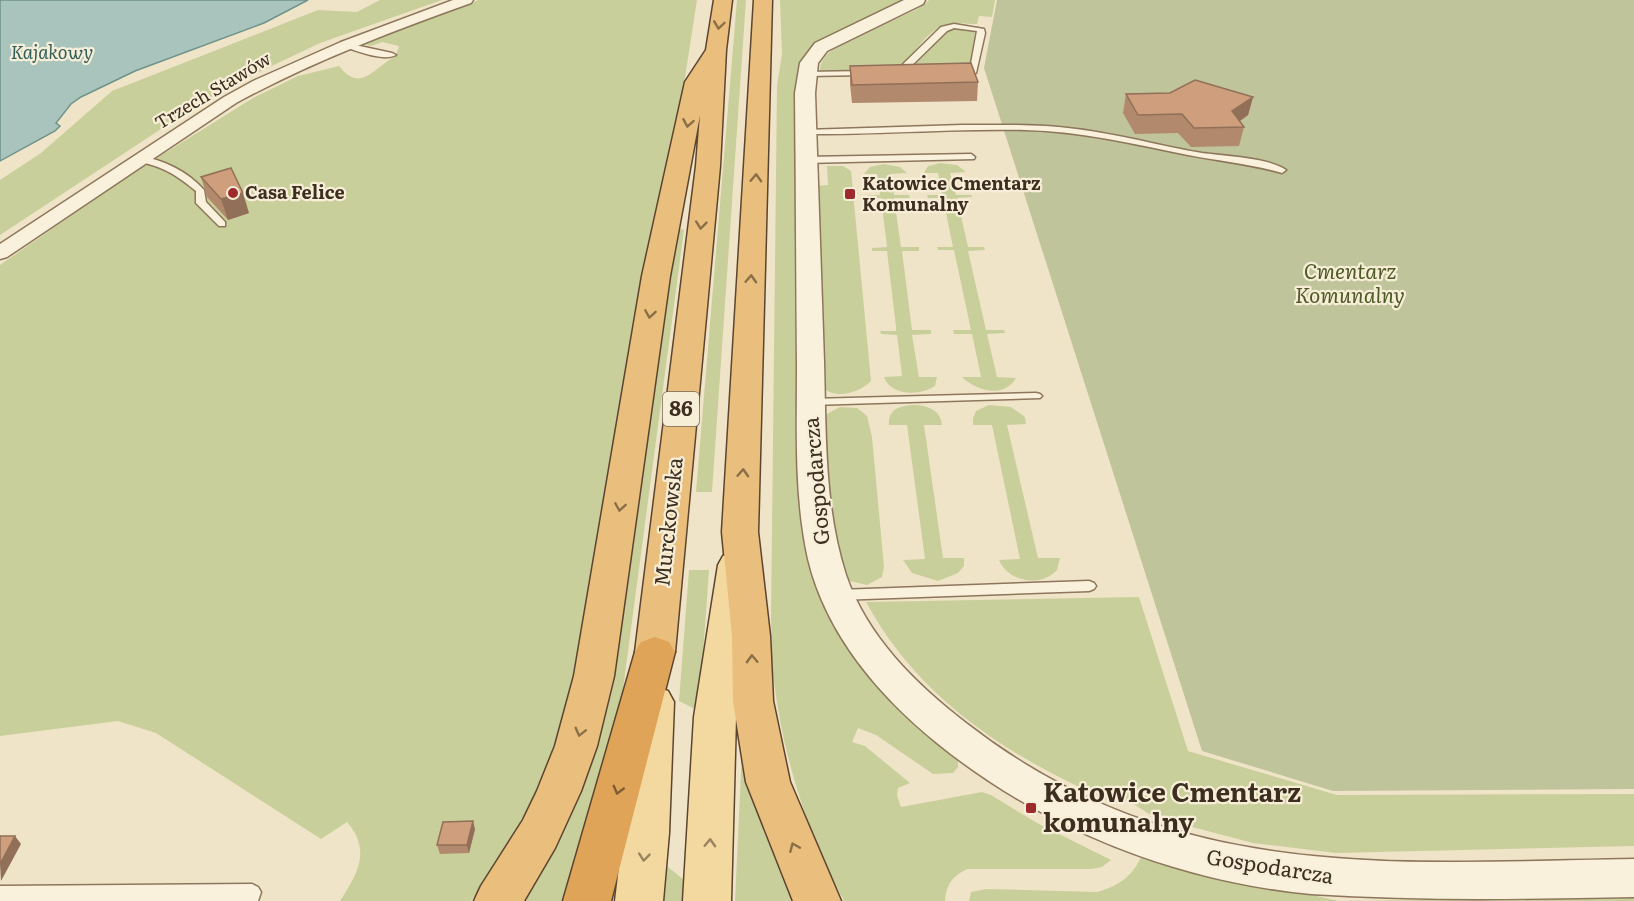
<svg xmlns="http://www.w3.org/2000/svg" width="1634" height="901" font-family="Literata,serif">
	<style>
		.green { fill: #c9cf9b }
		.cemetery { fill: #bfc49a }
		.water { fill: #a9c4bc; stroke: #6f938a; stroke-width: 1.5 }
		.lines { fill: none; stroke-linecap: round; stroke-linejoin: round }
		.service-casing { stroke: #8d765c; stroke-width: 3 }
		.minor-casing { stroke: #8d765c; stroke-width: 3 }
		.tertiary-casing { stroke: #8d765c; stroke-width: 3 }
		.primary-casing { stroke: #5b4430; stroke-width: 3 }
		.trunk-casing { stroke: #5b4430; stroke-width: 3 }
		.motorway-casing { stroke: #5b4430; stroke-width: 3 }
		.service { fill: #faf1dc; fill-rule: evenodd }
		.minor { fill: #faf1dc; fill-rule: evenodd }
		.tertiary { fill: #faf1dc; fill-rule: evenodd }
		.primary { fill: #f3d9a0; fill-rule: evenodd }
		.trunk { fill: #eabe7c; fill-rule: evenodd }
		.motorway { fill: #e0a458; fill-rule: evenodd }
		.wall { fill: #b2896c }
		.shaded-wall { fill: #916f58 }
		.building { fill: #cf9f7d; stroke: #916f58; stroke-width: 1.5 }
		.oneway { stroke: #8b6f49 }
		.oneway2 { stroke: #7e5d36 }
		.oneway3 { stroke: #988460 }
		.poi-dot { fill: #9e2a2b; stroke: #f7eed8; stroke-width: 2 }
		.labels { text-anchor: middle; stroke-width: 4.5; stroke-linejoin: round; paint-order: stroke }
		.far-water-label { font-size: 18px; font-style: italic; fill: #2f5d5a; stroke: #f7eed8 }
		.far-street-label { font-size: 18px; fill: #3d2e20; stroke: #f7eed8 }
		.far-poi-label { font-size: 18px; font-weight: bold; fill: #3d2e20; stroke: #f7eed8; text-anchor: start }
		.shield { fill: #f7eed8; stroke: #756857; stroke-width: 1.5 }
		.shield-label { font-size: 20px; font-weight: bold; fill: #3d2e20 }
		.park-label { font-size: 21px; font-style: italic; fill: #4d5a26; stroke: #f7eed8 }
		.street-label { font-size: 21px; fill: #3d2e20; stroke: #f7eed8 }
		.near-poi-label { font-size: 26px; font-weight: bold; fill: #3d2e20; stroke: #f7eed8; text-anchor: start }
	</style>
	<rect width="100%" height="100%" fill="#f0e4c8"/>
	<g class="green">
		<polygon points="380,0 442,0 320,43 238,82 196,106 0,235 0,180 41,153 112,91 318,10 357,12"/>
		<path d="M479 0H697L675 142 647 251 581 651 561 728 545 773 506 851 471 901H340C357 874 372 851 347 822L321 839 156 733 118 721 0 736V265L128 176 253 98 298 76 339 66C361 94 374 67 396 56L399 46 382 42 371 46 359 43Z"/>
		<polygon points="737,0 746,0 712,492 696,492"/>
		<path d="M780 0H906L820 41 806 53 798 71 805 530 958 758V767L953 773 933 774 876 735 858 728 852 742 865 746 910 783 898 788 897 796 901 807 982 792 991 795 1037 823 1111 860 1102 867 1091 869H967C953 876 946 884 945 901H844C807 832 784 760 774 682 771 661 772 639 771 618L777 86 782 54Z"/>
		<path d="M929 0H995L992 17 979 16 977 24C966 24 950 21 940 27 924 35 914 55 899 66 888 74 834 75 820 70 822 36 907 23 929 0Z"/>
		<polygon points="963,28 975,32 970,68 912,68 943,34 949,30"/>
		<path d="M940 163 957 165 966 172 950 173 956 195H971L972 197 957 198 968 247H984L985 250 968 251 986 330H1004L1005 333 987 334 997 377 1016 378C1004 399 976 391 962 377H981L972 334H954L953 330H971L954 250H938L937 247H953L943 198H928L927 195H942L938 173H924L928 166Z"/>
		<path d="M884 164 900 167 907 173 891 174 894 195H909L910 198H894L901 247H919V251H902L912 330H931V334L912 335 919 377H937L935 386C920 396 890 396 884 377L902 376 897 335 881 334 880 331H896V327L887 251H872V248L887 247 881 198H869L868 195H880L877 174H864L870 167Z"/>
		<path d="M827 166H843L851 171 871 381C859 393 836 400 821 387L815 186 828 185Z"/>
		<path d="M681 229 684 230 616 742 574 901H525C572 824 597 762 615 673L667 288 678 230Z"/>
		<path d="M918 405C930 407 941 411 942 425H924L943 558H964V566L958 573 938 581 912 573 903 560 925 559 907 425H889C888 407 903 405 918 405Z"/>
		<path d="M989 405 1011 407 1025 417 1026 424 1007 425 1038 558H1060L1057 570C1041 588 1008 582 999 560L1020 559 992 425H973V418L976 411Z"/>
		<polygon points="840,407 857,408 867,416 872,437 884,567 882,577 867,585 850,581 844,576 827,494 825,415"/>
		<polygon points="689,570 709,570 699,711 679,701"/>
		<path d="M1139 597 1188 751 1337 795 1634 794V846L1336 853 1253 843 1154 817 1127 800 1121 803H1114C1013 759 920 702 866 602Z"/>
		<polygon points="742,750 764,830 793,901 735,901"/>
		<path d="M1142 854 1338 901 1634 898V901H969L971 892 986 889 1096 892C1116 888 1135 875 1142 854Z"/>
		<polygon points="664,864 688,883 687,901 661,901"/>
	</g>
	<polygon class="cemetery" points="997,0 1634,0 1634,789 1333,791 1202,751 984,68"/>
	<polygon class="water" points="0,0 308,0 264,23 135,71 81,97 71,104 56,123 60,126 55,131 0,161"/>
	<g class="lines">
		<defs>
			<g id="service">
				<polygon points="954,24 984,29 985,33 976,73 958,74 954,72 958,70 970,69 977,31 954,28 947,31 902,75 896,75 896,71 941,27"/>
				<path d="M341 42 392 53 396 55C382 62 356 50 341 46Z"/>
				<polygon points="866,71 870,73 869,75 807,76 803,74 807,72"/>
				<path d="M962 125C1000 125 1039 124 1076 129 1119 134 1160 146 1202 153 1224 156 1270 158 1286 170L1282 173C1251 164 1219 161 1188 155 1133 144 1080 131 1025 130 952 128 878 135 805 134L801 132 805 130Z"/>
				<polygon points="971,154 975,157 974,159 805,163 801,160 805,157"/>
				<path d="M139 156C164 160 187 171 204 190L206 202 225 222V226H219L196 203V191C175 174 162 166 136 161L135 159Z"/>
				<polygon points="1036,393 1040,394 1042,396 1040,398 811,405 805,402 811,399"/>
				<polygon points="1089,581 1094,583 1096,586 1094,589 1089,591 838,600 833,598 831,595 833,592 838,590"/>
				<polygon points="252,884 258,887 261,892 258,901 0,901 0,886"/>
			</g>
			<path id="minor" d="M453 0H473L471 3C390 32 311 62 236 103L7 257 0 259V244L224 97 253 81 341 42Z"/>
			<path id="tertiary" d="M904 0H925L923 4 827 51 818 63 815 93C818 183 821 273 824 362 826 433 824 507 846 575 867 637 916 684 966 723 1173 884 1389 863 1634 859V897C1527 899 1418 901 1311 894 1176 881 1043 829 937 743 879 696 826 634 808 559 794 496 797 430 797 366 796 275 796 184 795 93L800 63 815 43Z"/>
			<g id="primary">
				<polygon points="736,552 749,556 754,565 736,717 731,901 683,901 694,717 718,565 723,556"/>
				<polygon points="653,686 668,691 674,702 669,833 663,901 615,901 623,833 632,702 638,691"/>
			</g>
			<g id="trunk">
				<polygon points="714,0 732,0 726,50 720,166 675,652 669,662 655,667 641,662 635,652 696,166 700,115 670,276 614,676 597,746 581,791 555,848 524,901 474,901 481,886 523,820 537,791 555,746 574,676 642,276 685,82 706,50"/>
				<polygon points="754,0 772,0 758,532 770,636 773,701 790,782 841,901 793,901 746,782 733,701 732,636 722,532"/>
			</g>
			<polygon id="motorway" points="655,637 669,642 675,652 611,901 563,901 635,652 641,642"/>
		</defs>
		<use href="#service" class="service-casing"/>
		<use href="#minor" class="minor-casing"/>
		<use href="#tertiary" class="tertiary-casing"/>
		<use href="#primary" class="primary-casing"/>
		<use href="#trunk" class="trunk-casing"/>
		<use href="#motorway" class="motorway-casing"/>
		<use href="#service" class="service"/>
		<use href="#minor" class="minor"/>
		<use href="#tertiary" class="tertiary"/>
		<use href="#primary" class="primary"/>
		<use href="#trunk" class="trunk"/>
		<use href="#motorway" class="motorway"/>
	</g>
	<g class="wall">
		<polygon points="850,66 978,82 977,101 852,103 850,84"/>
		<polygon points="1126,94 1253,97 1248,115 1240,121 1244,127 1239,146 1191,147 1178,133 1135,134 1123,113"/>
		<polygon points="201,177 249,213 228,220 207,197"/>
		<polygon points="475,829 469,853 440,854 437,845"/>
	</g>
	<g class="shaded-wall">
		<polygon points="1253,97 1248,115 1231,127 1232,111"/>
		<polygon points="243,193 249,213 228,220 221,199"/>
		<polygon points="473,821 475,829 469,853 467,845"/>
		<polygon points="15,836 21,844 1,881 0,864"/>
	</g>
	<g class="building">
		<polygon points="971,63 978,82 852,85 850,66"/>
		<polygon points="1195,80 1253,97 1232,111 1244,127 1194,128 1182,114 1138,115 1126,94 1170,93"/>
		<polygon points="231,168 243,193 221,199 201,177"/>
		<polygon points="473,821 467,845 437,845 443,822"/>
		<polygon points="0,836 15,836 0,864"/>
	</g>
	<defs><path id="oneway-chevron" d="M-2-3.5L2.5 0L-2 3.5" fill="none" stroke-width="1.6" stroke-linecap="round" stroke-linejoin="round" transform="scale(1.5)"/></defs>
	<g class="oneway">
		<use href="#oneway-chevron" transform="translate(719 25) rotate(98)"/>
		<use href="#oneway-chevron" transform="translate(688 123) rotate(100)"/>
		<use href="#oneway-chevron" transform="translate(756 178) rotate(-88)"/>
		<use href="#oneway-chevron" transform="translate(701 225) rotate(96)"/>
		<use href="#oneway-chevron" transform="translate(751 279) rotate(-87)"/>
		<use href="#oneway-chevron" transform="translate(650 314) rotate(99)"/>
		<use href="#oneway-chevron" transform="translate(743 473) rotate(-87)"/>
		<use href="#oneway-chevron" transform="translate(620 507) rotate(99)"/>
		<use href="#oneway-chevron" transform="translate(752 659) rotate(-92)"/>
		<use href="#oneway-chevron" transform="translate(580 732) rotate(104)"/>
		<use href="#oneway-chevron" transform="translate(794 847) rotate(-113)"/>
	</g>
	<use class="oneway2" href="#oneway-chevron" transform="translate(618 790) rotate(105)"/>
	<g class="oneway3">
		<use href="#oneway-chevron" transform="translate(710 843) rotate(-88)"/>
		<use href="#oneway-chevron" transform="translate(644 857) rotate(96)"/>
	</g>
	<g class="poi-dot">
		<circle cx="233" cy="193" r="6"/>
		<rect x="844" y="188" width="12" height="12" rx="3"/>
		<rect x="1025" y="802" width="12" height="12" rx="3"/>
	</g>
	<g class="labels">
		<g class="far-water-label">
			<text x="52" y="59">Kajakowy</text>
		</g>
		<g class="far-street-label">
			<text transform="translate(213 91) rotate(-31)" y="6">Trzech Stawów</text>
		</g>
		<g class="far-poi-label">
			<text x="862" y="190">Katowice Cmentarz<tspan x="862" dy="21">Komunalny</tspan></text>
			<text x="245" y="199">Casa Felice</text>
		</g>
		<rect class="shield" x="663" y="392" width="36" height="34" rx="4.5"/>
		<g class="shield-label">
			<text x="681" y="416">86</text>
		</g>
		<g class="park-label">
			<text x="1350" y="279">Cmentarz<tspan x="1350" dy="24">Komunalny</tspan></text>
		</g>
		<g class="street-label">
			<text transform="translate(817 481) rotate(-95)" y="7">Gospodarcza</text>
			<text transform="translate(669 522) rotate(-84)" y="7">Murckowska</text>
			<text transform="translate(1270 867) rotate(9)" y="7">Gospodarcza</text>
		</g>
		<g class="near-poi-label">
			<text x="1043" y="802">Katowice Cmentarz<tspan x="1043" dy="30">komunalny</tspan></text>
		</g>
	</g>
</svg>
